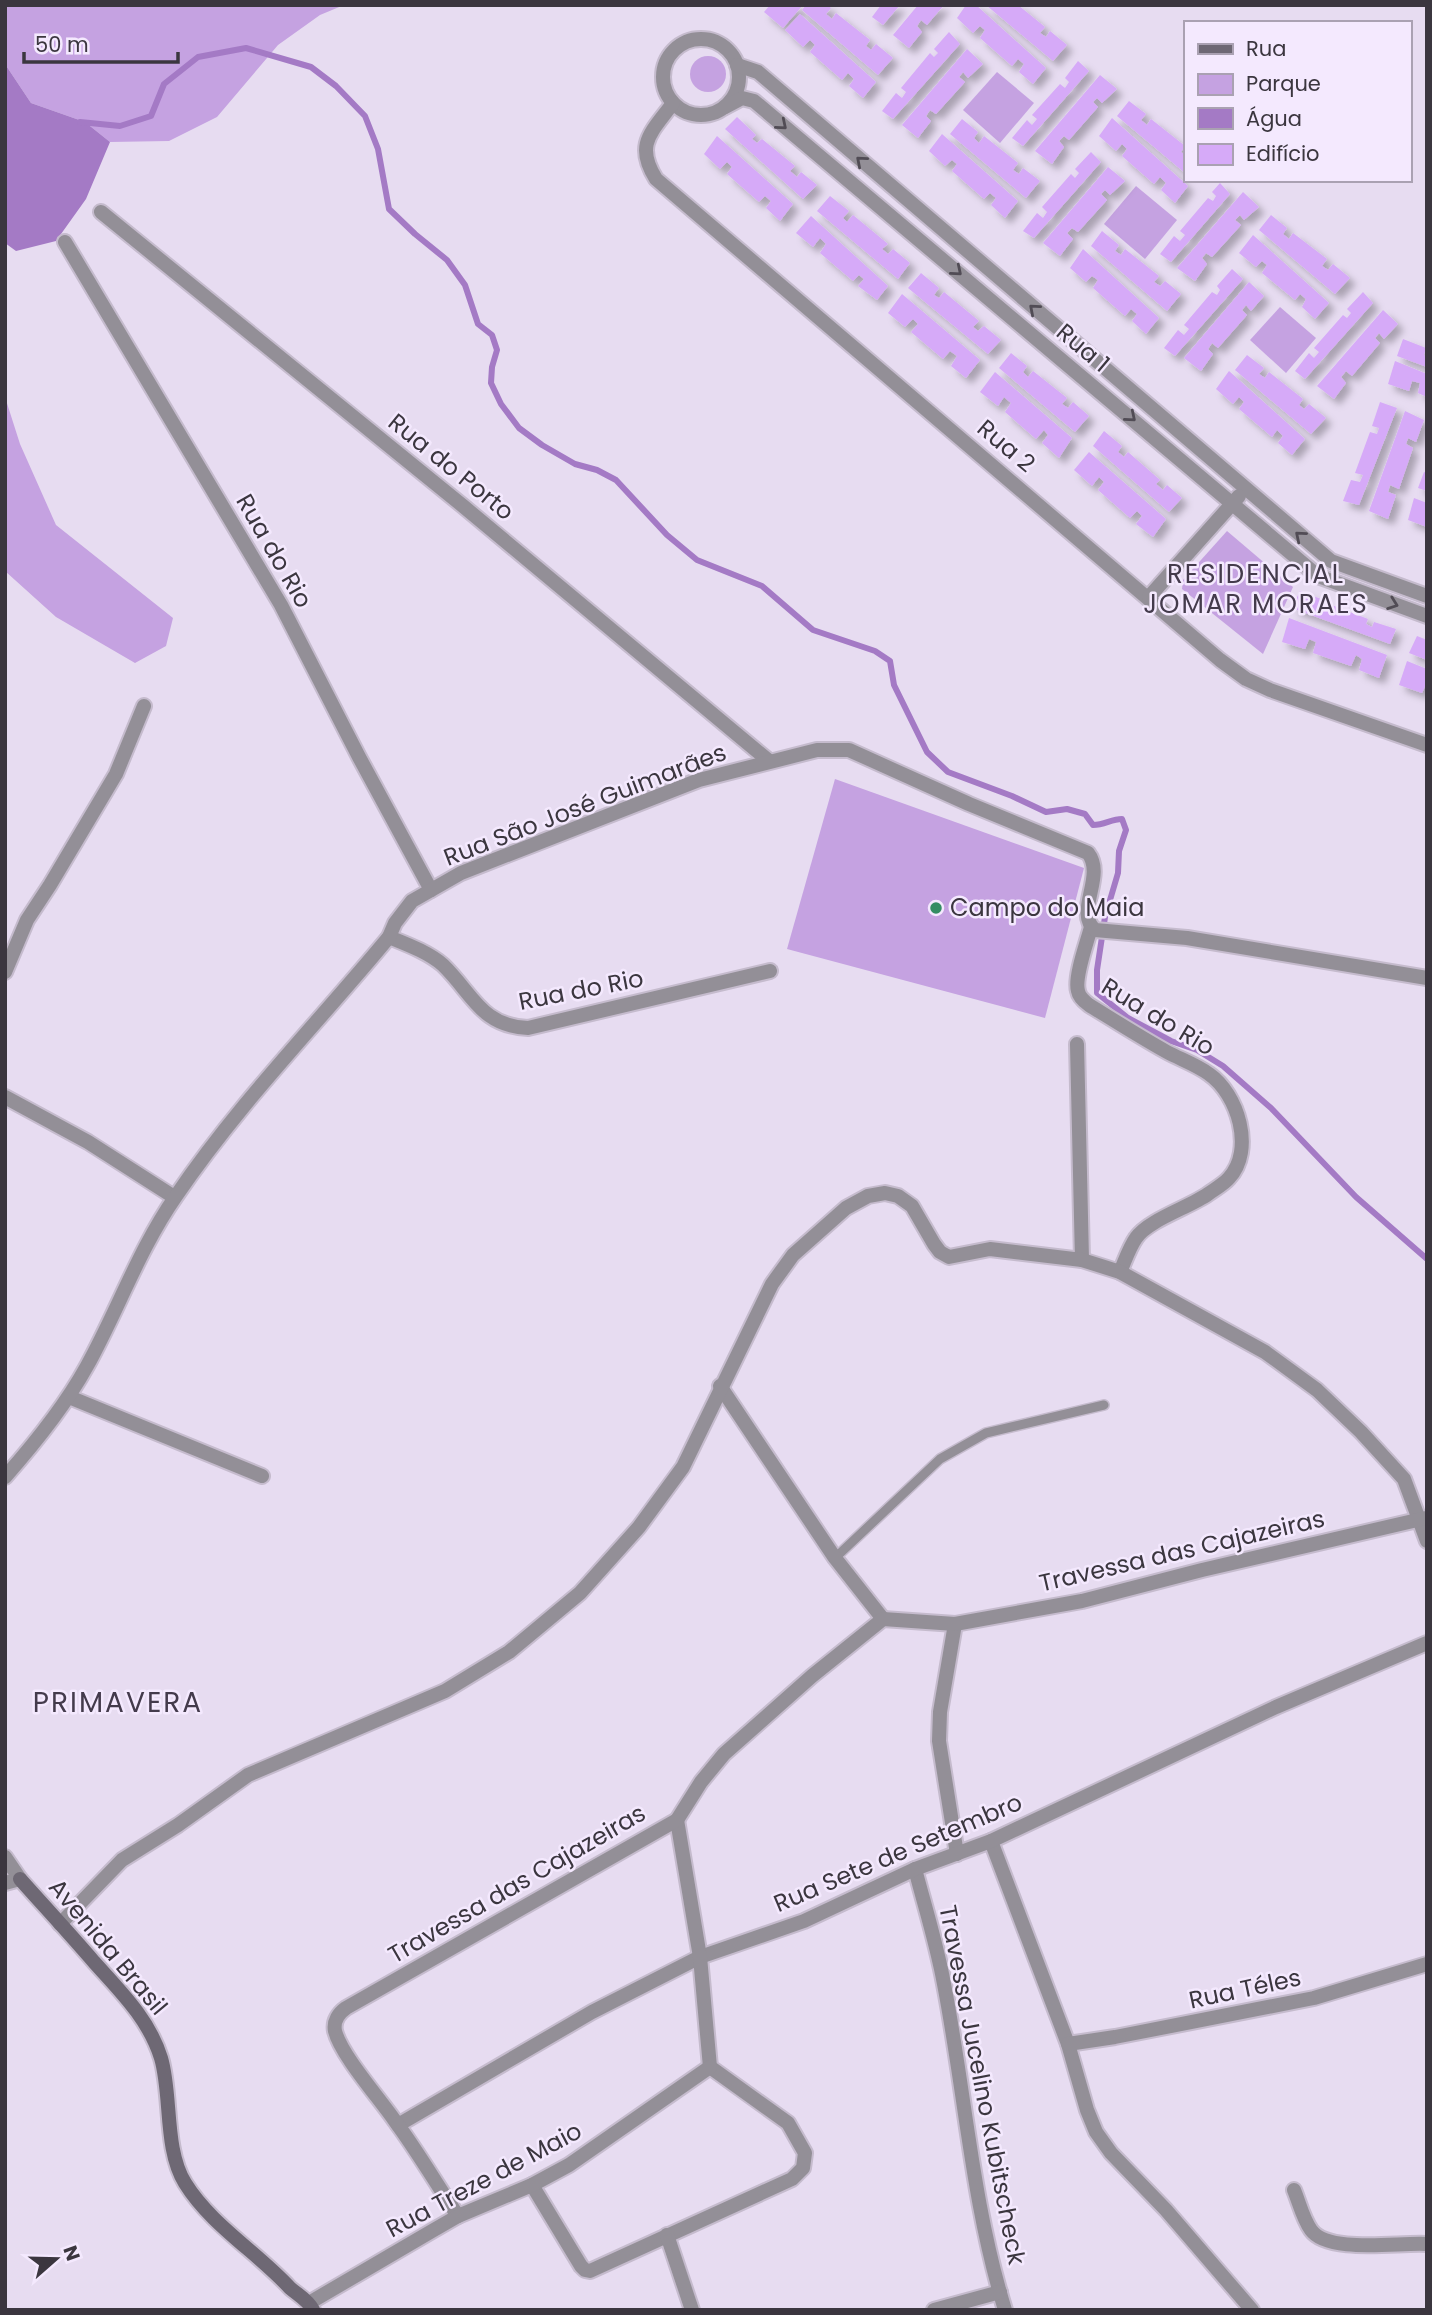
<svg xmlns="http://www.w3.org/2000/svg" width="1432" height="2315" font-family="Poppins,sans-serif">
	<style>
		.green { fill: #c5a2e1 }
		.water { fill: #a47ac5 }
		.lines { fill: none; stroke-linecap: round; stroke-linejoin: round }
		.stream { stroke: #a47ac5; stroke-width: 6 }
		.building { fill: #d6aaf8; filter: url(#shadow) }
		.lane-casing { stroke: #c5bbcd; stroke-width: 12 }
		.street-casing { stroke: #c5bbcd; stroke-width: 18 }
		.secondary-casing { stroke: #c5bbcd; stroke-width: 18 }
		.lane { stroke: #938f97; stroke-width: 9 }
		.street { stroke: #938f97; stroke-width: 14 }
		.secondary { stroke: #6e6874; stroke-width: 14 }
		.oneway { stroke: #514c55 }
		.poi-dot { fill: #348d63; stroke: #f4e9fe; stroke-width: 2.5 }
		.labels { text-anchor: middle; stroke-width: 5; stroke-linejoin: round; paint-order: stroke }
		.street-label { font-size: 24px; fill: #3b363f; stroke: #f4e9fe }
		.poi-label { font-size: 24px; fill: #3b363f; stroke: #f4e9fe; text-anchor: start }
		.neighbourhood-label { font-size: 26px; letter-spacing: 2px; fill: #443b4c; stroke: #f4e9fe }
		.quarter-label { font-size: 28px; letter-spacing: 2px; fill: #443b4c; stroke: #f4e9fe }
	</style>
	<defs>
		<filter id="shadow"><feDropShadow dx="6" dy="6" stdDeviation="3.5" flood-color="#0004"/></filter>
	</defs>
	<rect width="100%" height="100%" fill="#e7dcf1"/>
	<g class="green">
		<polygon points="5,5 344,5 320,15 278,45 217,117 169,141 110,142 85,122 31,103 5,64"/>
		<circle cx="708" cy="74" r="18"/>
		<polygon points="997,72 1034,103 1000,143 963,110"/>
		<polygon points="1136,186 1177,220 1145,259 1104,224"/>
		<polygon points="1280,307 1316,338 1286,373 1250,340"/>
		<polygon points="5,397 20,444 56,525 173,618 166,646 135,663 56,617 5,571"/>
		<polygon points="1227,531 1293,587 1263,654 1182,589 1183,580"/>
		<polygon points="835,779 1084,868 1045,1018 787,949"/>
	</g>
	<polygon class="water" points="5,64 31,103 85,122 110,142 86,199 56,241 16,251 5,243"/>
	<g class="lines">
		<path class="stream" d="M80 122 120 126 151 116 164 84 198 57 246 48 311 67 336 86 365 116 378 149 389 209 415 234 447 260 465 285 478 324 492 335 497 350 492 367 491 383 501 404 519 428 542 445 575 464 597 470 616 480 667 535 697 560 762 586 813 630 875 651 890 661 894 685 927 752 948 772 1012 796 1046 812 1067 809 1085 814 1093 825C1105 825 1111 819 1122 819L1126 830 1119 851 1118 873 1105 917 1097 970V993L1128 1018 1171 1041 1197 1050 1223 1066 1271 1108 1356 1197 1427 1259"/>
	</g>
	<g class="building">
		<polygon points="770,5 803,5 783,28 764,12"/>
		<polygon points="806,5 827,5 831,8 826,14 832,19 836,13 870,40 866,46 871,50 876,44 893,58 878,75 802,10"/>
		<polygon points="881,5 900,5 883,25 872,17"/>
		<polygon points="918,5 944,5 927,25 921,20 917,26 922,32 909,48 893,35"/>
		<polygon points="966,5 976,5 1046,68 1033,84 1019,72 1024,64 1018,59 1012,66 980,38 985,30 980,26 973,33 957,18"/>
		<polygon points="986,5 1018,5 1045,27 1040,33 1046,37 1050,31 1067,45 1053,61"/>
		<polygon points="800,14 876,82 863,98 849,86 854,79 848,73 842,80 810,52 815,45 810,40 803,47 785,30"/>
		<polygon points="949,32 960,44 893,119 882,111 896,93 902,98 906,92 901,88 930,53 934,57 938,53 934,49"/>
		<polygon points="967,49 983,64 968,78 963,72 959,77 965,82 936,114 930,110 926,116 931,121 918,138 902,125"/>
		<polygon points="1078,61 1089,71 1023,146 1012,138 1027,120 1032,125 1037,119 1032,115 1060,84 1065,88 1069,82 1065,78"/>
		<polygon points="1100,75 1117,89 1102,103 1097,98 1093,102 1098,107 1069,140 1064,136 1059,141 1064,147 1052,164 1035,151"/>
		<polygon points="1129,101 1146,114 1141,120 1147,125 1151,119 1185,146 1181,152 1185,155 1185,173 1117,116"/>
		<polygon points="737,117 756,135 752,139 757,143 762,139 795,166 790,171 797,177 801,172 817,185 803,199 725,129"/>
		<polygon points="1112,118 1188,186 1175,203 1161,190 1166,183 1160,177 1154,184 1122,156 1127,149 1122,144 1116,151 1099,136"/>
		<polygon points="962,119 978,132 974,138 979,143 984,136 1018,163 1013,170 1019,174 1023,168 1040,181 1026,198 950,134"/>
		<polygon points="942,134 1018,201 1005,218 991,205 996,198 990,193 984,199 952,171 957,164 952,160 945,166 929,151"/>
		<polygon points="717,136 793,204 780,221 766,208 771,201 765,196 759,202 727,174 732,167 727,162 720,169 704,154"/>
		<polygon points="1091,152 1101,162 1034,238 1023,231 1037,213 1043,218 1047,212 1042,207 1071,174 1075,178 1079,173 1075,169"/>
		<polygon points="1108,167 1125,181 1110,195 1105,190 1101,194 1107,200 1078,232 1072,228 1067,233 1073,239 1060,256 1043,243"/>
		<polygon points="1220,183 1230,194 1171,262 1160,254 1174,236 1180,241 1185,235 1180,231 1208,198 1213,201 1216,196 1212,192"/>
		<polygon points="1243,192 1259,207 1244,220 1240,215 1235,220 1241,225 1212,257 1206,253 1202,258 1207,264 1195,281 1177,268"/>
		<polygon points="830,196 849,211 843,218 847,222 853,215 888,244 882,249 888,254 893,249 910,263 898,279 817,211"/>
		<polygon points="1271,215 1287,228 1283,234 1289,239 1293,233 1327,259 1322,266 1328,270 1333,264 1350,278 1335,294 1259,230"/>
		<polygon points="811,216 888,286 877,300 858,286 864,279 859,275 853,281 820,253 826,244 820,238 813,247 796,233"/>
		<polygon points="1102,231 1119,245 1115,251 1121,255 1125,249 1159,276 1154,282 1160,286 1165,281 1181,294 1167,311 1091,246"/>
		<polygon points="1253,235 1329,303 1315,319 1302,307 1306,299 1300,294 1295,300 1262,273 1267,265 1262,261 1256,267 1239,253"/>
		<polygon points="1083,249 1159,318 1146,334 1132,321 1137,314 1131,309 1125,316 1093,288 1098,280 1092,276 1086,282 1070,268"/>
		<polygon points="1232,269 1243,279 1175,356 1164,348 1178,330 1184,335 1189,329 1184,325 1212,292 1217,295 1220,290 1217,286"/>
		<polygon points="921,273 939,288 934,295 939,298 944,292 979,321 973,327 978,331 984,326 1001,340 988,354 908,288"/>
		<polygon points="1249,282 1264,296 1251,311 1246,305 1242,310 1247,315 1218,348 1212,343 1208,349 1213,354 1201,371 1184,358"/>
		<polygon points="1363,292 1373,303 1305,379 1295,371 1309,353 1314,358 1319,352 1314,348 1343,315 1347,318 1351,313 1347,309"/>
		<polygon points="902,294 980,360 966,378 951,366 957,356 950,351 943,359 911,332 918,324 913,319 905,327 888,313"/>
		<polygon points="1383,310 1398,324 1384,339 1379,333 1375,338 1380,343 1352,376 1346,371 1341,377 1346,383 1334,399 1317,386"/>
		<polygon points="1403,339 1426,348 1424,355 1427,357 1427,367 1397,356"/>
		<polygon points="1011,353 1027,366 1023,372 1028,377 1033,371 1067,398 1062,404 1068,408 1073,402 1089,416 1075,432 999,368"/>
		<polygon points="1247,355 1264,368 1259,374 1265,378 1269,372 1303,399 1299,405 1304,409 1309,404 1326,418 1311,434 1235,370"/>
		<polygon points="1395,361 1427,374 1427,397 1418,393 1420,383 1412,381 1409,391 1388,384"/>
		<polygon points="1229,371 1305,439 1292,455 1278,443 1283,436 1277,430 1272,437 1239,409 1244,402 1239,397 1233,404 1216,389"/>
		<polygon points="995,372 1072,438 1059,458 1042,443 1048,435 1044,430 1036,439 1005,412 1011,403 1004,397 998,406 980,392"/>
		<polygon points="1380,402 1397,408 1359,505 1343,501 1351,480 1360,482 1363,475 1355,473 1370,432 1377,434 1379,428 1372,426"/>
		<polygon points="1405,411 1424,420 1416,442 1408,438 1406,444 1413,448 1399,489 1390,485 1388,492 1396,495 1388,519 1369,511"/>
		<polygon points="1104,431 1122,446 1118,452 1124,457 1128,452 1160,480 1156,484 1163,490 1167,485 1182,498 1169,512 1093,446"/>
		<polygon points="1089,452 1166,519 1153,537 1136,524 1142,516 1137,511 1130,518 1098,490 1104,482 1099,477 1092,486 1074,470"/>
		<polygon points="1424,472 1427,473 1427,491 1418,488"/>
		<polygon points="1414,498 1427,503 1427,527 1408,520"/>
		<polygon points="1300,591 1321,599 1318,607 1326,610 1329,604 1368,619 1366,624 1372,627 1374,622 1396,629 1390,644 1292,608"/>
		<polygon points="1289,618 1387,655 1379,678 1359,670 1362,659 1356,655 1351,666 1313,653 1316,642 1309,639 1305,649 1282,642"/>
		<polygon points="1417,636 1427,640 1427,660 1409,653"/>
		<polygon points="1407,661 1427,669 1427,682 1422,693 1399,685"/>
	</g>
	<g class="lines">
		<defs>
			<polyline id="lane" points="835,1558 940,1459 986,1433 1104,1405"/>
			<g id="street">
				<circle cx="701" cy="77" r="38"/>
				<polyline points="737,65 758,72 1331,561 1427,596"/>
				<path d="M673 103C652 132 634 144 656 179L1220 660 1246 679 1270 690 1427 745"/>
				<polyline points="725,107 742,98 754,101 1318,576 1427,616"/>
				<polyline points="101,212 463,506 769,761"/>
				<polyline points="65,242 281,605 359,757 431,890"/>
				<polyline points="1149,597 1239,496"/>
				<path d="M1091 927C1087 943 1074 977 1078 991 1079 997 1085 1002 1089 1005 1115 1021 1140 1037 1167 1052 1180 1059 1197 1065 1209 1074 1238 1094 1255 1150 1229 1178 1224 1184 1215 1189 1208 1194 1190 1207 1148 1220 1136 1238 1129 1248 1125 1261 1120 1272"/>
				<path d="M389 937C406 944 428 952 443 965 473 994 481 1026 528 1028L770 971"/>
				<polyline points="5,972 27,920 50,885 116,774 144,706"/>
				<polyline points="1077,1044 1082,1260"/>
				<polyline points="5,1097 88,1142 174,1197"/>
				<polyline points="720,1386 835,1558 883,1619"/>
				<polyline points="69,1397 262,1476"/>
				<path d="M5 1477C36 1442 65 1406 87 1366 118 1310 139 1249 176 1196 239 1103 318 1023 389 937L395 923 412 901 461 873 699 780 817 750H849L969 804 1088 853C1106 876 1074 912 1095 930L1187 938 1427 978"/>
				<polyline points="955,1624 940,1712 939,1741 957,1854"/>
				<polyline points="991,1841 1068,2044 1087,2110 1096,2132 1111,2153 1166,2210 1252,2310"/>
				<polyline points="5,1857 20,1879 5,1883"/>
				<path d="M915 1869C925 1907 937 1945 944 1984 965 2092 972 2203 1005 2310"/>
				<polyline points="60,1924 122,1860 178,1825 248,1775 445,1691 509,1652 580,1593 639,1527 683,1467 772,1284 793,1255 846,1208 868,1196 885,1193 898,1196 912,1206 934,1244 940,1252 949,1257 990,1249 1082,1260 1120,1272 1265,1352 1317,1390 1361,1432 1404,1479 1427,1541"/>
				<polyline points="1068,2044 1115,2037 1314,1998 1427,1964"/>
				<polyline points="398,2125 592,2012 700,1957 804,1921 915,1869 991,1841 1276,1707 1427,1643"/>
				<polyline points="532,2185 581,2266 585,2270 590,2271 792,2179 803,2168 805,2153 788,2123 710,2067 700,1957 677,1820"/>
				<path d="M1294 2190C1299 2202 1303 2219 1311 2230 1328 2254 1399 2242 1427 2244"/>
				<path d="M458 2216C437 2185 418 2152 395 2121 380 2099 341 2055 335 2031 333 2021 339 2013 346 2008L677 1820 701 1782 724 1754 812 1676 883 1619 955 1624 1082 1601 1202 1570 1426 1518"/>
				<polyline points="667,2235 692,2310"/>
				<polyline points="309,2303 432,2231 458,2216 532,2185 569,2165 710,2067"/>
				<polyline points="934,2310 1000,2292"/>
			</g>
			<path id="secondary" d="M20 1879C45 1907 70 1934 94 1962 120 1991 149 2019 161 2058 172 2095 164 2149 185 2183 211 2225 257 2252 290 2288 298 2295 308 2300 313 2310"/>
		</defs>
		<use href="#lane" class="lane-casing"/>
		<use href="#street" class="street-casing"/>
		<use href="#secondary" class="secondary-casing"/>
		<use href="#lane" class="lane"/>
		<use href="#street" class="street"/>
		<use href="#secondary" class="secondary"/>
	</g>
	<defs><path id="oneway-chevron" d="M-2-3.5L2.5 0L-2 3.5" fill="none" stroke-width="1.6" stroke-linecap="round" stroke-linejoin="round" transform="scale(1.75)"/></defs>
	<g class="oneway">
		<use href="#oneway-chevron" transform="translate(782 125) rotate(40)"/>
		<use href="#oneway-chevron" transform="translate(861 161) rotate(-139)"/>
		<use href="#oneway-chevron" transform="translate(957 271) rotate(40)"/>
		<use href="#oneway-chevron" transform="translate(1034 309) rotate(-139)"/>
		<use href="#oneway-chevron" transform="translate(1131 417) rotate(40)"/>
		<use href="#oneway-chevron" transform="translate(1300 536) rotate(-140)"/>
		<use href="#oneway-chevron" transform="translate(1393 604) rotate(20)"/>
	</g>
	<circle class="poi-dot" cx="936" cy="908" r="7"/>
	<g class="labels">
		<g class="street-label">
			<text transform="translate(1083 348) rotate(40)" y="8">Rua 1</text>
			<text transform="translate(1006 446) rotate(40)" y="8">Rua 2</text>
			<text transform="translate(451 467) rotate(39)" y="8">Rua do Porto</text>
			<text transform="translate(274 551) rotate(60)" y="8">Rua do Rio</text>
			<text transform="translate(585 805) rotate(-21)" y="8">Rua São José Guimarães</text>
			<text transform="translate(581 990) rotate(-11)" y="8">Rua do Rio</text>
			<text transform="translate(1158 1017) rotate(31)" y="8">Rua do Rio</text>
			<text transform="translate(1182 1551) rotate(-13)" y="8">Travessa das Cajazeiras</text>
			<text transform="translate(898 1853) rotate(-23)" y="8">Rua Sete de Setembro</text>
			<text transform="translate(517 1884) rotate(-30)" y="8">Travessa das Cajazeiras</text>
			<text transform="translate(108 1947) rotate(50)" y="8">Avenida Brasil</text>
			<text transform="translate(1245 1989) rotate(-12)" y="8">Rua Téles</text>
			<text transform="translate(982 2085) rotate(79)" y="8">Travessa Jucelino Kubitscheck</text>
			<text transform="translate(484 2180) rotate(-28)" y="8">Rua Treze de Maio</text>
		</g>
		<g class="poi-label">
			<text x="950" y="916">Campo do Maia</text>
		</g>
		<g class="neighbourhood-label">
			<text x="1256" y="583">RESIDENCIAL<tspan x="1256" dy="30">JOMAR MORAES</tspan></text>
		</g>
		<g class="quarter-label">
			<text x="118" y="1712">PRIMAVERA</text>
		</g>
	</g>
	<rect width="1432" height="2315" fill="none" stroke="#3b363f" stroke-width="14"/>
	<rect x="1184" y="21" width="228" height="161" fill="#f4e9fe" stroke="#aaa1b2" stroke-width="2"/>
	<rect x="1198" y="44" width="35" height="10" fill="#6e6874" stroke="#aaa1b2" stroke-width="2"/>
	<text x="1246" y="56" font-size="21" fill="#3b363f">Rua</text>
	<rect x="1198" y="74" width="35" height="21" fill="#c5a2e1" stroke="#aaa1b2" stroke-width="2"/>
	<text x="1246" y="91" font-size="21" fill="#3b363f">Parque</text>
	<rect x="1198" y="108" width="35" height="21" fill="#a47ac5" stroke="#aaa1b2" stroke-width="2"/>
	<text x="1246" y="126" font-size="21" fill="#3b363f">Água</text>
	<rect x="1198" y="144" width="35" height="21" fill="#d6aaf8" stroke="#aaa1b2" stroke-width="2"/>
	<text x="1246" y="161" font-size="21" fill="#3b363f">Edifício</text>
	<g transform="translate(56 2259) rotate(70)" stroke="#f4e9fe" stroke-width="5" paint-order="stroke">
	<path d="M0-5L12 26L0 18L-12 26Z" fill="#3b363f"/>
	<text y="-10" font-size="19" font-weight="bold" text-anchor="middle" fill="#3b363f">N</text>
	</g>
	<path d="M24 52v10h154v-10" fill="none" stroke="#3b363f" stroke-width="3.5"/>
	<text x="35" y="52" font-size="21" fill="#3b363f" stroke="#f4e9fe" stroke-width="5" paint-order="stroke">50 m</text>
</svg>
